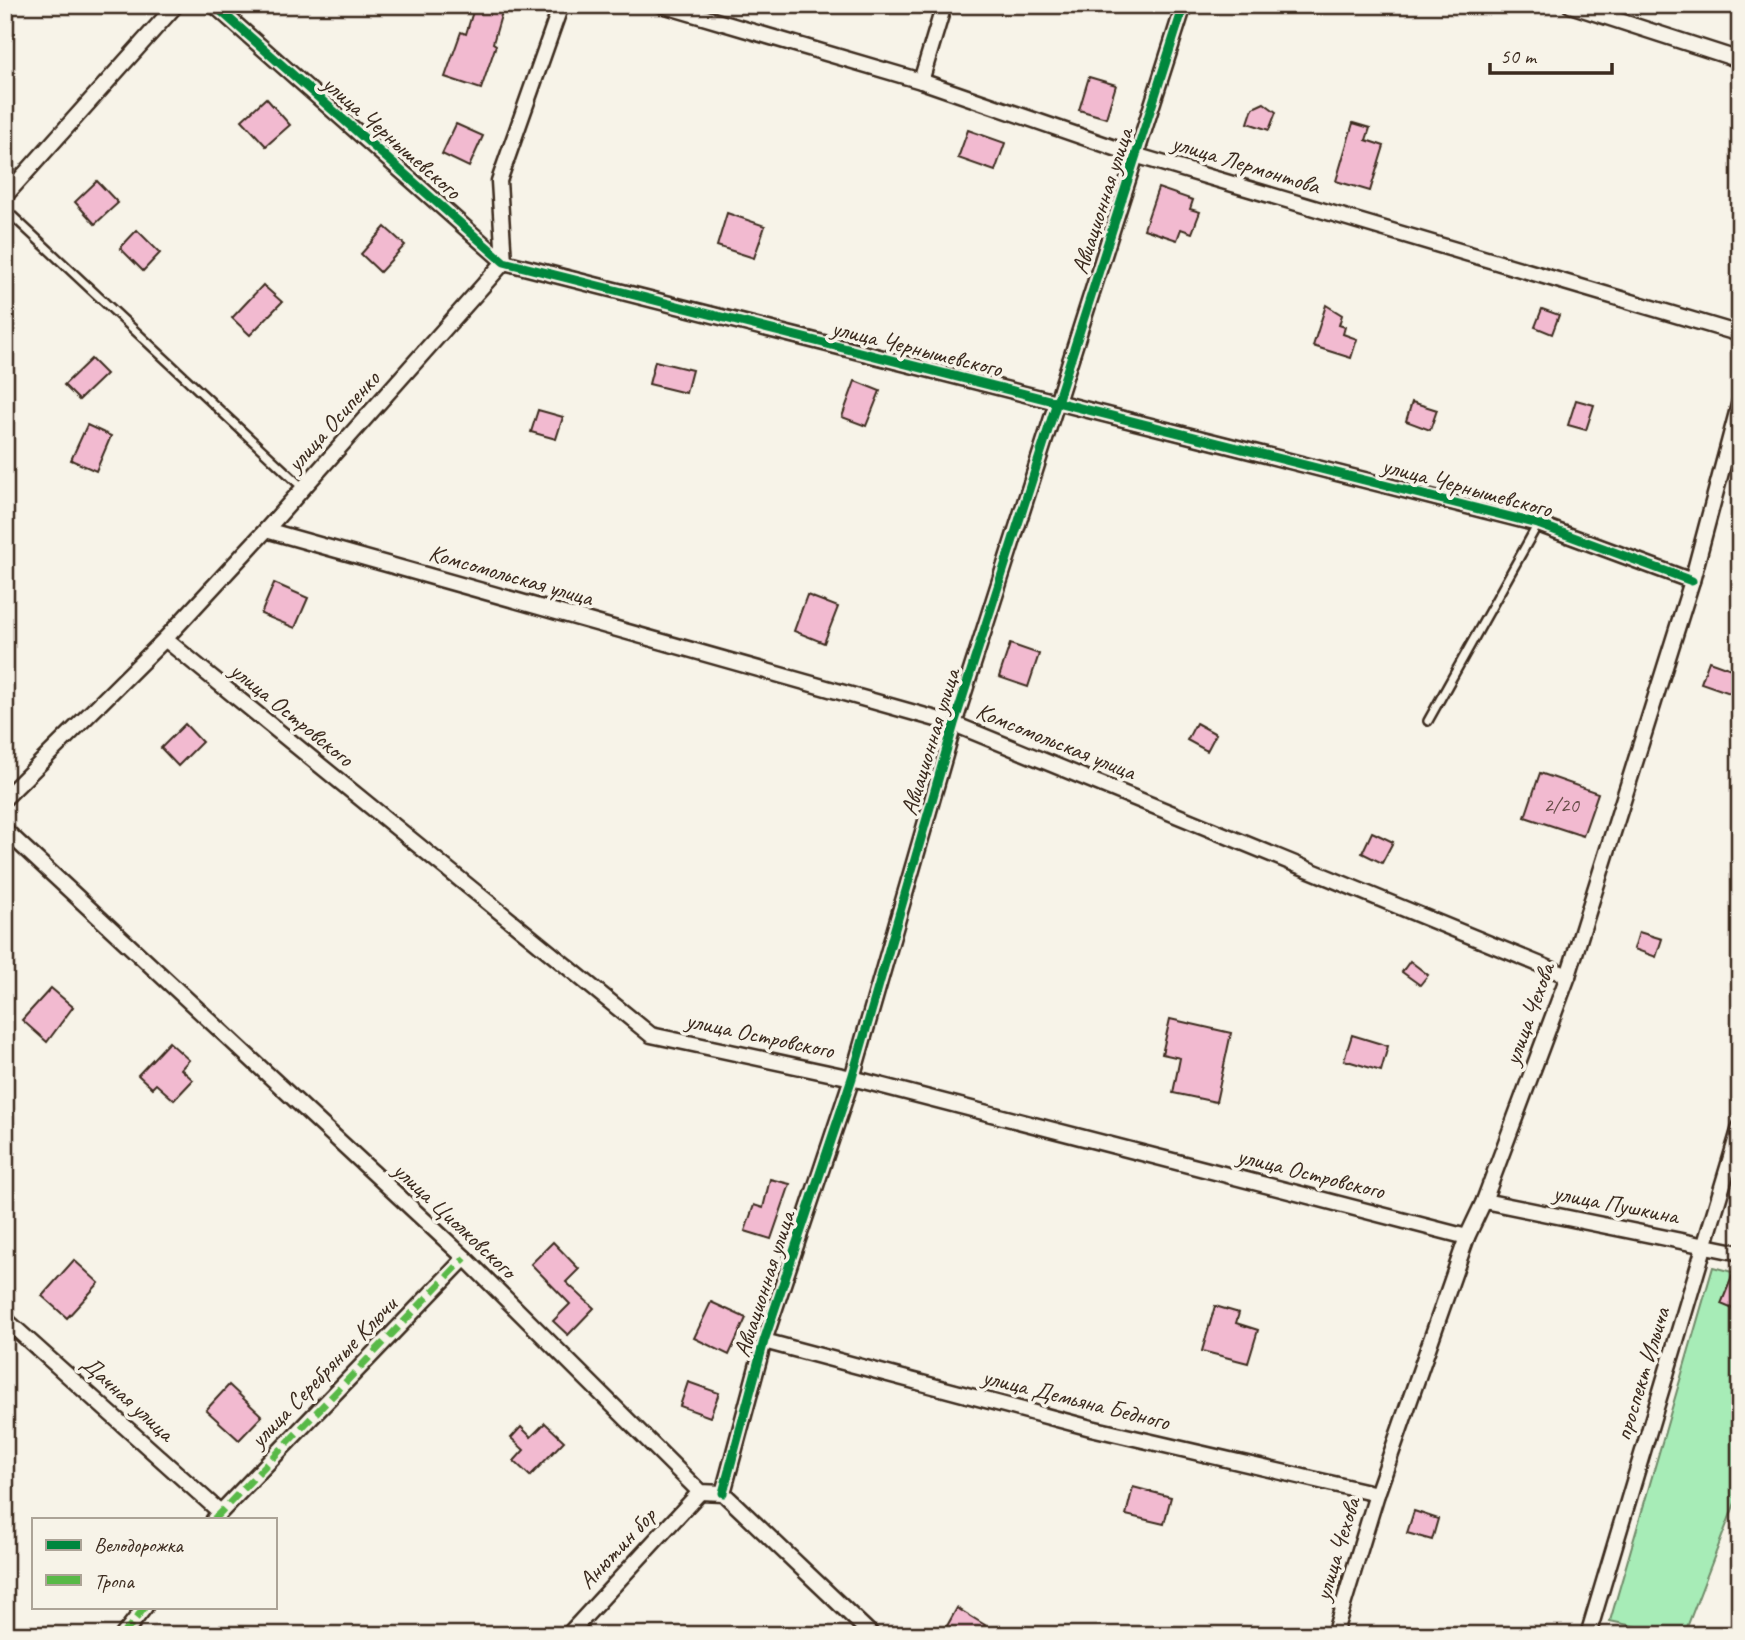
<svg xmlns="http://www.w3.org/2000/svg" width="1745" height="1640" font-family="Caveat,sans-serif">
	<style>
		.green { fill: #a7ecb7; stroke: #718b6a; stroke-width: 2 }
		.building { fill: #f2bad0; stroke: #3b2a1e; stroke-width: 2 }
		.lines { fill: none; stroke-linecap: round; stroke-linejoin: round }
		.service-casing { stroke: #3b2a1e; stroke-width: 12 }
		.minor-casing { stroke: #3b2a1e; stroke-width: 19 }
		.service { stroke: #f7f3e8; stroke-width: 7 }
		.minor { stroke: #f7f3e8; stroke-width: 14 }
		.quiet { stroke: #58b947; stroke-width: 7; stroke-dasharray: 14 7; stroke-linecap: butt }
		.cycleway-casing { stroke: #f7f3e8; stroke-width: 13 }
		.cycleway { stroke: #00873e; stroke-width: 9 }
		.labels { text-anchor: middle; stroke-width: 7; stroke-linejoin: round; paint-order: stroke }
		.number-label { font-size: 21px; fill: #694e4a }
		.street-label { font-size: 24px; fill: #3b2a1e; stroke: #f7f3e8 }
	</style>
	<rect width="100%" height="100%" fill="#f7f3e8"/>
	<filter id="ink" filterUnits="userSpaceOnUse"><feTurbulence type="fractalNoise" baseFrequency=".0143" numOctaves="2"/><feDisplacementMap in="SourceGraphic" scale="14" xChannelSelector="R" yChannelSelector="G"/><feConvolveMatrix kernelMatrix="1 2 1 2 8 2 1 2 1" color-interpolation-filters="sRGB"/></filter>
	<g filter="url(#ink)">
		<polygon class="green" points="1713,1267 1740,1274 1740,1490 1684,1635 1674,1635 1610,1621"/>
		<g class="building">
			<polygon points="475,5 504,5 493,43 496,45 481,89 445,77 461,32 466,34"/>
			<polygon points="1089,77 1116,85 1106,118 1079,110"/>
			<polygon points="266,98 290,125 266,146 242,120"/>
			<polygon points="1264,103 1276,112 1269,130 1248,123 1253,108"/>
			<polygon points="1353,123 1370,128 1366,140 1384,146 1370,191 1336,181"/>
			<polygon points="456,124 483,136 469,167 442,154"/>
			<polygon points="968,130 1005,143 995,171 958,158"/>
			<polygon points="97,181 118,203 95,224 75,202"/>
			<polygon points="1158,188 1193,200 1190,209 1200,212 1192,233 1181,229 1177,240 1144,229"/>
			<polygon points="727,213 765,226 754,258 717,246"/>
			<polygon points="385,227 405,245 380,272 361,254"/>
			<polygon points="137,230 160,253 143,271 120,248"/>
			<polygon points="263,285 282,302 250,335 232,318"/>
			<polygon points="1326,305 1342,315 1339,325 1345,327 1343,334 1357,339 1351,358 1313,346"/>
			<polygon points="1542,309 1559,315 1552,334 1535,327"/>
			<polygon points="91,359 106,374 79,400 64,385"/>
			<polygon points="655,361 692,370 686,393 649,384"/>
			<polygon points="855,381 880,391 866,426 842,417"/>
			<polygon points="1576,400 1594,405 1586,430 1568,425"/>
			<polygon points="1412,402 1437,410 1430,430 1406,421"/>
			<polygon points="538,410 563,417 556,439 531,432"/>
			<polygon points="87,425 111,436 96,471 71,460"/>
			<polygon points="274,583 308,598 295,628 261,614"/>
			<polygon points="807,595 838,607 824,643 794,631"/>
			<polygon points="1010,644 1039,654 1028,687 999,677"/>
			<polygon points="1709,661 1737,671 1730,693 1701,683"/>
			<polygon points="1196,723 1216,734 1207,751 1187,740"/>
			<polygon points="185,724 202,742 178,766 161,748"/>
			<polygon points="1540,773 1598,793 1583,836 1525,817"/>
			<polygon points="1372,832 1393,842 1382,863 1362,853"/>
			<polygon points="1639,932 1662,939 1656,957 1634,949"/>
			<polygon points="1410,961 1428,975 1420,985 1402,972"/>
			<polygon points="51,988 73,1007 47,1042 22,1020"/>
			<polygon points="1170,1019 1231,1033 1216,1102 1173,1093 1180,1058 1162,1054"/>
			<polygon points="1352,1035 1388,1046 1381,1071 1344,1060"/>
			<polygon points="169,1042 189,1060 181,1069 193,1080 174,1100 156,1084 152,1088 138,1075"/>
			<polygon points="770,1179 790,1184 771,1239 745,1231 754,1205 763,1208"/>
			<polygon points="553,1242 579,1269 566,1282 594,1308 568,1335 553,1321 570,1304 531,1264"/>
			<polygon points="74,1260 99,1283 67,1318 42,1296"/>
			<polygon points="1738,1262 1740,1262 1740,1312 1721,1304"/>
			<polygon points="711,1302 746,1318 729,1355 694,1338"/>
			<polygon points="1215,1306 1239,1313 1236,1323 1258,1330 1248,1363 1202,1351"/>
			<polygon points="688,1382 719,1393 710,1417 680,1406"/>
			<polygon points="229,1385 262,1416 239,1440 206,1410"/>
			<polygon points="545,1423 564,1441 530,1476 514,1461 524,1450 511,1438 521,1427 531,1437"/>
			<polygon points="1133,1487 1171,1497 1164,1524 1126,1515"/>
			<polygon points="1414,1511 1438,1519 1432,1540 1407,1533"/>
			<polygon points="957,1608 985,1625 979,1635 942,1635"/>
		</g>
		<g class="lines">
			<defs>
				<g id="service">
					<polyline points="5,209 303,488"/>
					<polyline points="1428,721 1538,524"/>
				</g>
				<g id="minor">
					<polyline points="214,5 504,262 1538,524 1692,581"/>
					<polyline points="662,5 921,81 1138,156 1740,334"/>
					<polyline points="1570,5 1740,60"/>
					<polyline points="921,81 944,5"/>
					<polyline points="5,196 176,5"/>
					<polyline points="266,530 954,724 1568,976"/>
					<polyline points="165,639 651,1035 852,1078 1467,1237"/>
					<polyline points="5,798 165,639 266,530 504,262 499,181 561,5"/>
					<polyline points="5,830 465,1258 700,1492 723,1493 872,1635"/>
					<polyline points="1484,1201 1740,1253"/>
					<polyline points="5,1319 220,1512"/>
					<polyline points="764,1341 1091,1428 1377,1494"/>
					<polyline points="723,1493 764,1341 852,1078 954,724 1184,5"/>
					<polyline points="214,1519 465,1258"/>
					<polyline points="123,1635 145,1607"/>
					<polyline points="568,1635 700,1492"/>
					<polyline points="1334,1635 1377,1494 1467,1237 1484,1201 1568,976 1692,581 1740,401"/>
					<polyline points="1588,1635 1740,1127"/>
				</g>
			</defs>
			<use href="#service" class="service-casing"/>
			<use href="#minor" class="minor-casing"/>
			<use href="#service" class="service"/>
			<use href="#minor" class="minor"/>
			<g class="quiet">
				<polyline points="214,1519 465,1258"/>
				<polyline points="123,1635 145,1607"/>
			</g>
			<defs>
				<g id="cycleway">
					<polyline points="214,5 504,262 1538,524 1692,581"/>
					<polyline points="723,1493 764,1341 852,1078 954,724 1184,5"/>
				</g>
			</defs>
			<use href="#cycleway" class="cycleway-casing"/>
			<use href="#cycleway" class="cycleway"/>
		</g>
	</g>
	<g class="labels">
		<g class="number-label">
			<text x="1561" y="812">2/20</text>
		</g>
		<g class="street-label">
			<text transform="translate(392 137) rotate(41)" y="8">улица Чернышевского</text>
			<text transform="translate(1246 164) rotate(17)" y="8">улица Лермонтова</text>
			<text transform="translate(1102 201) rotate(-72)" y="8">Авиационная улица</text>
			<text transform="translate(917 348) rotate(14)" y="8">улица Чернышевского</text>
			<text transform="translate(333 421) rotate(-48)" y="8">улица Осипенко</text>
			<text transform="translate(1467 487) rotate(15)" y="8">улица Чернышевского</text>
			<text transform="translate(511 575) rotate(16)" y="8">Комсомольская улица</text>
			<text transform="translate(292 714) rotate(39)" y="8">улица Островского</text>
			<text transform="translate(1056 741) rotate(22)" y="8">Комсомольская улица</text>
			<text transform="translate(930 742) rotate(-73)" y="8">Авиационная улица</text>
			<text transform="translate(1529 1014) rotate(-70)" y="8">улица Чехова</text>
			<text transform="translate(760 1035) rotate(12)" y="8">улица Островского</text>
			<text transform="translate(1311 1173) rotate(14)" y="8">улица Островского</text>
			<text transform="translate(1616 1204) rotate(11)" y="8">улица Пушкина</text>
			<text transform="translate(455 1220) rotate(43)" y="8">улица Циолковского</text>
			<text transform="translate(764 1284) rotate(-72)" y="8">Авиационная улица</text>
			<text transform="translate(323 1372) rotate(-46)" y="8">улица Серебряные Ключи</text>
			<text transform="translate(1642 1374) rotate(-73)" y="8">проспект Ильича</text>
			<text transform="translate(128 1398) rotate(42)" y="8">Дачная улица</text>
			<text transform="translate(1076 1399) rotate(14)" y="8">улица Демьяна Бедного</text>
			<text transform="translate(617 1548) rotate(-47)" y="8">Анютин бор</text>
			<text transform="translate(1337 1549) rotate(-73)" y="8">улица Чехова</text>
		</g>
	</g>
	<rect width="1745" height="1640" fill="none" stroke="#f7f3e8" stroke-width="28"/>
	<rect x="14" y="14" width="1717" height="1612" fill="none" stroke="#3b2a1e" stroke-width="2.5" filter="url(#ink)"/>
	<rect x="32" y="1518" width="245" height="91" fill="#f7f3e8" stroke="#aca397" stroke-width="2"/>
	<rect x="46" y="1540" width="35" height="10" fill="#00873e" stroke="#aca397" stroke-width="2"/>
	<text x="94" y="1552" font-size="21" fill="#3b2a1e">Велодорожка</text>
	<rect x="46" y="1575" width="35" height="10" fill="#58b947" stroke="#aca397" stroke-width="2"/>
	<text x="94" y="1588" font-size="21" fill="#3b2a1e">Тропа</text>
	<path d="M1490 63v10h122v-10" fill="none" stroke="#3b2a1e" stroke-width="3.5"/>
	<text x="1500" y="63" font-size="21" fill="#3b2a1e" stroke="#f7f3e8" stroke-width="5" paint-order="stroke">50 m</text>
</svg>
